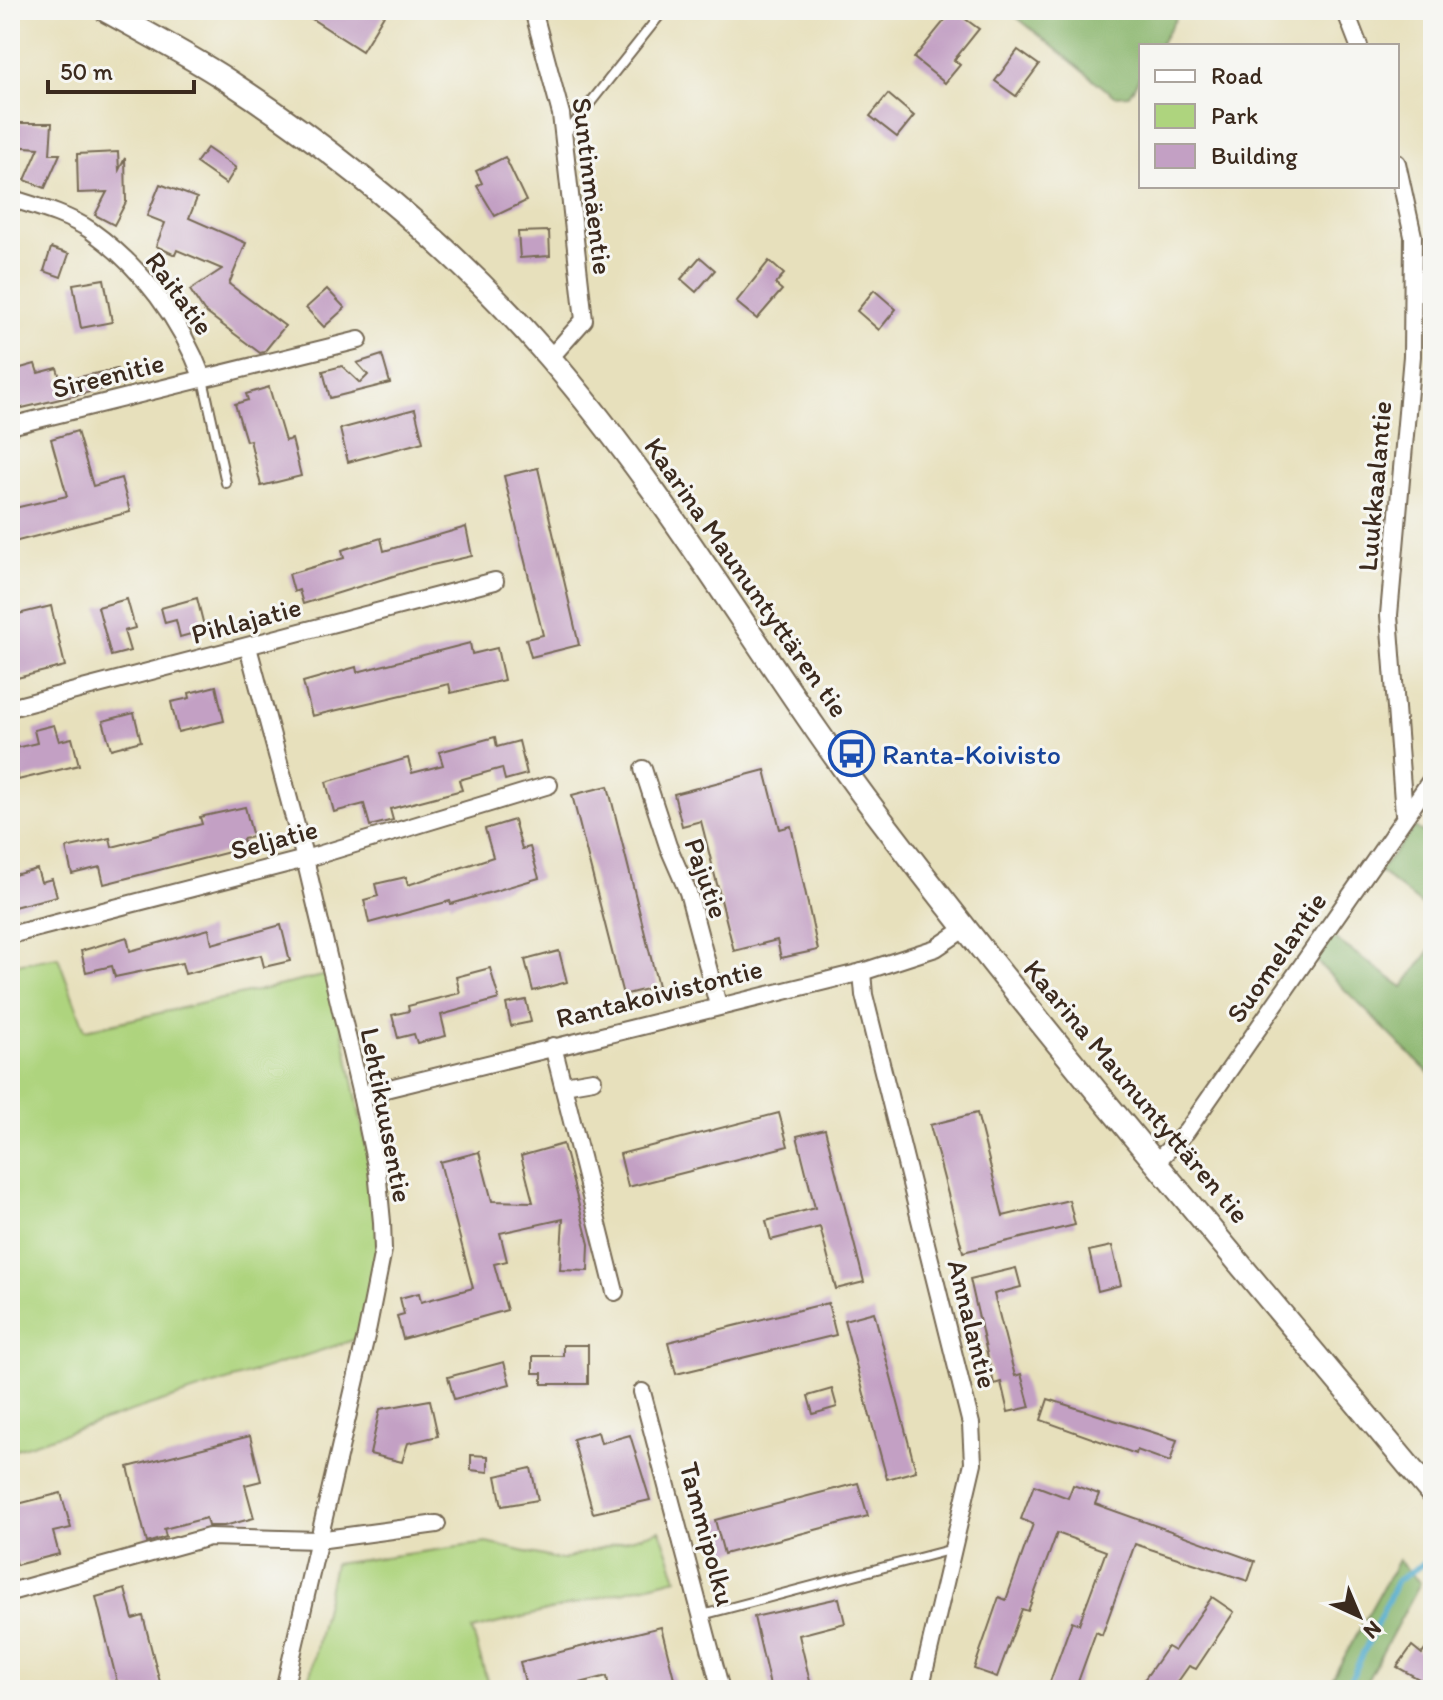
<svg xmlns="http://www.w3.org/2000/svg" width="1443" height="1700" font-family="Itim,sans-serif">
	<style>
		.green { fill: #aed47e; stroke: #747f4e; stroke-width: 2 }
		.forest { fill: #8ab66d; stroke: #627046; stroke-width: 2 }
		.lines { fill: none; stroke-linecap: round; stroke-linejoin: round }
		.stream { stroke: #4ca8ca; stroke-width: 6 }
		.building { fill: #c3a0c4 }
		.service-casing { stroke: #776a55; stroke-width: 12 }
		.minor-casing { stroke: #776a55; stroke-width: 20 }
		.secondary-casing { stroke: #776a55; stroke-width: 26 }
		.service { stroke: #fff; stroke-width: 8 }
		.minor { stroke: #fff; stroke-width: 16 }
		.secondary { stroke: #fff; stroke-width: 22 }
		.labels { text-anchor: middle; stroke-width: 6; stroke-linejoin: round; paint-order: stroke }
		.street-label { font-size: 28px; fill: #3b2a1e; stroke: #f6f6f2 }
		.transit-label { font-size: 28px; fill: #164399; stroke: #f6f6f2; text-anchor: start }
	</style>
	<rect width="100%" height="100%" fill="#f6f6f2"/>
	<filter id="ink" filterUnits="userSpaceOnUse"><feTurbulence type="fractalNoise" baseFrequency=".0125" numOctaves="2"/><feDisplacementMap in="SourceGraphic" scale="16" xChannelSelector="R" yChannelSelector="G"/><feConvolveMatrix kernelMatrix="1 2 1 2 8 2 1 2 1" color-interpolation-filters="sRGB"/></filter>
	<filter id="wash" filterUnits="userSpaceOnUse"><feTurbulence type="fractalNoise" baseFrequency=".006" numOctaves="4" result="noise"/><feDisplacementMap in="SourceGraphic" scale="32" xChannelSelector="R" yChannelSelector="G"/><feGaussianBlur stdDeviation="1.8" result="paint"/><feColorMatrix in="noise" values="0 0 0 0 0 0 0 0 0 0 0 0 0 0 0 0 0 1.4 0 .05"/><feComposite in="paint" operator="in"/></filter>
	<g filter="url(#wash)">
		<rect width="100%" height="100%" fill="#e7e0bc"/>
		<g class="green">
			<polygon points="58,957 85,1030 331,974 382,1222 366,1336 10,1451 10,965"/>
			<polygon points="660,1530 677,1578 472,1630 490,1690 307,1690 334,1564 487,1543 561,1560"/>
		</g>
		<g class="forest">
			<polygon points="1008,10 1181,10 1159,46 1141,46 1141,75 1129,95 1114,96"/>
			<polygon points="1415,827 1433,840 1433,914 1379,871"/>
			<polygon points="1331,936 1403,987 1433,946 1433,1077 1316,961"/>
			<polygon points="1398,1560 1420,1583 1362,1690 1326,1690"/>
		</g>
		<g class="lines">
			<polyline class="stream" points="1346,1690 1397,1581 1433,1557"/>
		</g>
		<g id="blocks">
			<g class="building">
				<polygon points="298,10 387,10 362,51"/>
				<polygon points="953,10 979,29 954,60 960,65 945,83 914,58"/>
				<polygon points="1018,50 1039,65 1016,96 995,81"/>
				<polygon points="888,94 914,116 897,137 870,116"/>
				<polygon points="10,123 52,123 50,154 60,154 45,188 25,180 39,148 10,146"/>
				<polygon points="207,148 236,168 226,184 196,163"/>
				<polygon points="118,152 119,170 125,158 126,202 114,225 95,215 107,192 78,193 77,154"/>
				<polygon points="505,157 526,201 495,216 477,186 482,183 476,171"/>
				<polygon points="160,184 197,198 189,218 246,243 229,284 285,326 264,352 260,353 204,311 190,290 222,269 177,250 175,255 156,246 165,223 147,216"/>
				<polygon points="549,231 550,256 520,258 518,232"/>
				<polygon points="51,248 69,254 61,277 44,271"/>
				<polygon points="700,257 715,270 696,292 681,279"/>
				<polygon points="769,261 784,274 775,284 782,290 757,319 736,302"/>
				<polygon points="104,279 112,322 81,328 73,284"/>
				<polygon points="327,289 345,308 324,327 306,308"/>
				<polygon points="874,290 896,309 879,330 857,311"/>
				<polygon points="382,355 390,383 330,398 323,371 342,366 360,383 368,375 357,363"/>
				<polygon points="35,364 38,373 57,368 61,381 117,369 120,382 111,387 18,409 10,371"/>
				<polygon points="269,387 285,441 292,439 301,476 261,486 250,440 246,441 235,404 248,400 246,394"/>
				<polygon points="415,409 423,442 348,462 340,429"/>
				<polygon points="77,431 93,486 121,478 130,512 10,543 10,509 67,496 51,439"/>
				<polygon points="538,468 579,645 531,657 526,639 543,635 504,476"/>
				<polygon points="466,527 472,556 419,568 303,604 299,590 294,592 289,574 344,558 342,550 381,538 384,551"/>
				<polygon points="197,598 205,630 180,637 176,620 165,623 161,608"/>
				<polygon points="127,599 135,628 124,631 130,651 111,656 98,607"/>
				<polygon points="51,606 65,666 13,679 10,616"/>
				<polygon points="470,643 472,654 497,648 504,680 451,693 449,684 312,716 303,682 356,667 357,672"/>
				<polygon points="216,686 224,721 178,732 171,702 190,698 189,693"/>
				<polygon points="134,713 141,741 111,749 103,721"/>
				<polygon points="54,725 59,741 72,738 79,765 18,780 11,749 37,743 34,730"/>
				<polygon points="495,737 497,747 519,741 527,774 505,780 502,768 459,780 462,790 390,809 393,820 370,826 364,804 334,812 326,782 408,758 412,773 443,765 439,752"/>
				<polygon points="765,770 780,829 791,826 818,950 781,958 777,940 734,951 701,821 682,826 674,794"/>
				<polygon points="608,786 658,986 623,995 572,795"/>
				<polygon points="245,807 253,837 243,839 245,848 104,884 100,867 72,874 66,848 110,838 112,847 202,824 200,817"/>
				<polygon points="514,820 522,849 530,847 539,878 451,904 450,901 369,923 364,900 378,896 375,884 406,877 408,885 493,857 485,829"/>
				<polygon points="37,869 41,882 52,879 57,896 10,908 10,876"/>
				<polygon points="281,925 290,961 264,967 261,955 185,974 182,963 115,977 112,966 86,972 81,951 127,937 130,951 209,929 212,944"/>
				<polygon points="559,951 567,982 533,991 525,960"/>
				<polygon points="490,968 499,999 441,1015 446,1036 417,1043 414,1034 398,1038 392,1015 409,1011 408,1006 460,993 456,977"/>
				<polygon points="526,1000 531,1022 511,1026 506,1004"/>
				<polygon points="779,1113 788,1146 628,1187 620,1154"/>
				<polygon points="977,1113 1003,1216 1069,1200 1075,1225 963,1252 930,1125"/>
				<polygon points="825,1129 864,1282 836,1289 820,1227 771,1240 766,1221 815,1208 797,1136"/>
				<polygon points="563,1144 589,1244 588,1271 560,1270 563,1219 500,1233 507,1261 494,1264 507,1310 403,1339 397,1316 404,1314 400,1298 419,1293 421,1302 473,1288 440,1162 479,1152 492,1201 533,1202 521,1156"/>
				<polygon points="1112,1246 1121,1285 1098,1291 1089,1251"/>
				<polygon points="1016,1268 1021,1287 994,1294 1015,1376 1021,1374 1030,1407 1008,1412 1001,1382 994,1384 970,1279"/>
				<polygon points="828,1303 836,1335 676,1374 668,1342"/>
				<polygon points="874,1312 916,1471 887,1479 844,1320"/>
				<polygon points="563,1345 588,1345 588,1384 542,1384 542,1373 533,1373 533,1356 563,1356"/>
				<polygon points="504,1362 510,1384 454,1399 448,1377"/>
				<polygon points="832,1389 837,1407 813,1414 808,1396"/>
				<polygon points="1048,1399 1177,1440 1170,1462 1137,1450 1136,1454 1041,1420"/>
				<polygon points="430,1400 438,1436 408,1443 402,1462 370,1454 380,1409"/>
				<polygon points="598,1432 601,1443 630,1435 650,1500 593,1513 573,1439"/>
				<polygon points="250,1436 261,1481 245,1485 254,1518 224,1526 208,1526 206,1518 164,1529 166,1537 147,1543 128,1467"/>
				<polygon points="471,1455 488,1456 488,1472 471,1470"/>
				<polygon points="531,1468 538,1500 502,1506 496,1476"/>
				<polygon points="858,1483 868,1516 724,1554 715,1520"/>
				<polygon points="1034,1485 1068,1498 1073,1485 1099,1494 1095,1504 1255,1561 1248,1581 1135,1544 1102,1635 1096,1632 1075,1690 1047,1690 1072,1621 1079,1624 1106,1551 1057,1533 1028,1611 1022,1609 997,1677 974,1669 999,1597 1006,1600 1033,1524 1021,1519"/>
				<polygon points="61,1493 71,1528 53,1532 59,1554 16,1565 10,1542 10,1506"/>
				<polygon points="125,1589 133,1619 143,1616 162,1690 119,1690 96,1597"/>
				<polygon points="1212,1597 1234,1612 1196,1669 1189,1666 1172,1690 1137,1690 1167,1647 1174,1651"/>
				<polygon points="839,1598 845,1623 799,1635 812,1690 771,1690 754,1617"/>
				<polygon points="661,1627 677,1690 609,1690 607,1676 553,1690 527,1690 520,1662"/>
				<polygon points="1433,1639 1433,1673 1426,1683 1397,1667 1412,1646 1422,1654"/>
			</g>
		</g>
	</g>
	<g filter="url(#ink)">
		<use href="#blocks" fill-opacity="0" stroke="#776a55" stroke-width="2"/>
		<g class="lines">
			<defs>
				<g id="service">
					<polyline points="564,136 664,10"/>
					<polyline points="203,379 226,483"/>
					<polyline points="702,1615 953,1549"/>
				</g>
				<g id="minor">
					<polyline points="533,10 561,114 584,320 550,358"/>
					<polyline points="1345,10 1359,46"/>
					<polyline points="1397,163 1413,236 1412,356 1389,615 1404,814"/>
					<path d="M10 198C35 206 68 215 90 230 142 267 181 320 203 379"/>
					<polyline points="10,426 359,340"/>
					<polyline points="248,647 305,859 361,1095 377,1170 382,1222 383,1250 366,1336 284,1690"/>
					<polyline points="10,708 495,581"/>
					<polyline points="643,769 668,846 688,892 718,1005"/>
					<polyline points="10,935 305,859 549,785"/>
					<polyline points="862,972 864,995 971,1424 973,1463 920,1690"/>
					<polyline points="553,1046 615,1292"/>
					<polyline points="564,1085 593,1080"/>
					<polyline points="361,1095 862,972 936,948 964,929"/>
					<polyline points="1156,1162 1186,1132 1433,777"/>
					<polyline points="642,1392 721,1690"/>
					<polyline points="10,1592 209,1537 318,1540 437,1524"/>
				</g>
				<path id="secondary" d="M105 10C149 35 195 58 236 86 351 162 458 252 548 356 676 503 771 677 890 831 1063 1058 1250 1275 1433 1495"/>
			</defs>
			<use href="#service" class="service-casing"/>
			<use href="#minor" class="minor-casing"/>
			<use href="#secondary" class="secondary-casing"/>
			<use href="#service" class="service"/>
			<use href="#minor" class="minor"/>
			<use href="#secondary" class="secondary"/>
		</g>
	</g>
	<defs>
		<symbol id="bus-ring" viewBox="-11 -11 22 22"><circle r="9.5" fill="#f6f6f2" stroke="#1a4fb4" stroke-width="1.5"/><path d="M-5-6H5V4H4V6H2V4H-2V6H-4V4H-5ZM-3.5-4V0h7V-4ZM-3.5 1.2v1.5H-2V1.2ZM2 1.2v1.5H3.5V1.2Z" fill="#1a4fb4"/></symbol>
	</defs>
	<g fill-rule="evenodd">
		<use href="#bus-ring" x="826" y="728" width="51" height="51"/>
	</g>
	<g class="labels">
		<g class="street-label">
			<text transform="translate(593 186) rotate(83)" y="10">Suntinmäentie</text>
			<text transform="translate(180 293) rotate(54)" y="10">Raitatie</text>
			<text transform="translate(108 375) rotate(-14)" y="10">Sireenitie</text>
			<text transform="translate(1374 486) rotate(-85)" y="10">Luukkaalantie</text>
			<text transform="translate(747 577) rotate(55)" y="10">Kaarina Maununtyttären tie</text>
			<text transform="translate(246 620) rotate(-15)" y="10">Pihlajatie</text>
			<text transform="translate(274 839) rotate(-15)" y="10">Seljatie</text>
			<text transform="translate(707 878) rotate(71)" y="10">Pajutie</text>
			<text transform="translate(1276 957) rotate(-55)" y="10">Suomelantie</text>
			<text transform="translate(659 993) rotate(-14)" y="10">Rantakoivistontie</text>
			<text transform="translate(1137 1091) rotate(50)" y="10">Kaarina Maununtyttären tie</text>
			<text transform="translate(387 1115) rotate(79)" y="10">Lehtikuusentie</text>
			<text transform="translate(973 1324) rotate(76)" y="10">Annalantie</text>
			<text transform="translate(708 1534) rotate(75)" y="10">Tammipolku</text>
		</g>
		<g class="transit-label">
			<text x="882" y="764">Ranta-Koivisto</text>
		</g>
	</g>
	<rect width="1443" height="1700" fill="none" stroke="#f6f6f2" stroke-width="40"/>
	<rect x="1139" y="44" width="260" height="144" fill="#f6f6f2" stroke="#aba49d" stroke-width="2"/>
	<rect x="1155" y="70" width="40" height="12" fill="#ffffff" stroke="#aba49d" stroke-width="2"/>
	<text x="1211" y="84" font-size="24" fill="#3b2a1e">Road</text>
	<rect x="1155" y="104" width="40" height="24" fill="#aed47e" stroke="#aba49d" stroke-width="2"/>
	<text x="1211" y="124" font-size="24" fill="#3b2a1e">Park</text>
	<rect x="1155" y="144" width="40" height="24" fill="#c3a0c4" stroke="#aba49d" stroke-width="2"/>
	<text x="1211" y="164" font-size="24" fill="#3b2a1e">Building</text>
	<g transform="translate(1359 1616) rotate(136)" stroke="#f6f6f2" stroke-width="6" paint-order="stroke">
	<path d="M0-6L14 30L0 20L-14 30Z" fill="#3b2a1e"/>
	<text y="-12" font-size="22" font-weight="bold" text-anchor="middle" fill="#3b2a1e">N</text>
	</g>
	<path d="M48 80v12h146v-12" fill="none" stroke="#3b2a1e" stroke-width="4"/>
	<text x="60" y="80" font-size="24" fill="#3b2a1e" stroke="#f6f6f2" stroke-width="6" paint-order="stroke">50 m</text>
</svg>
